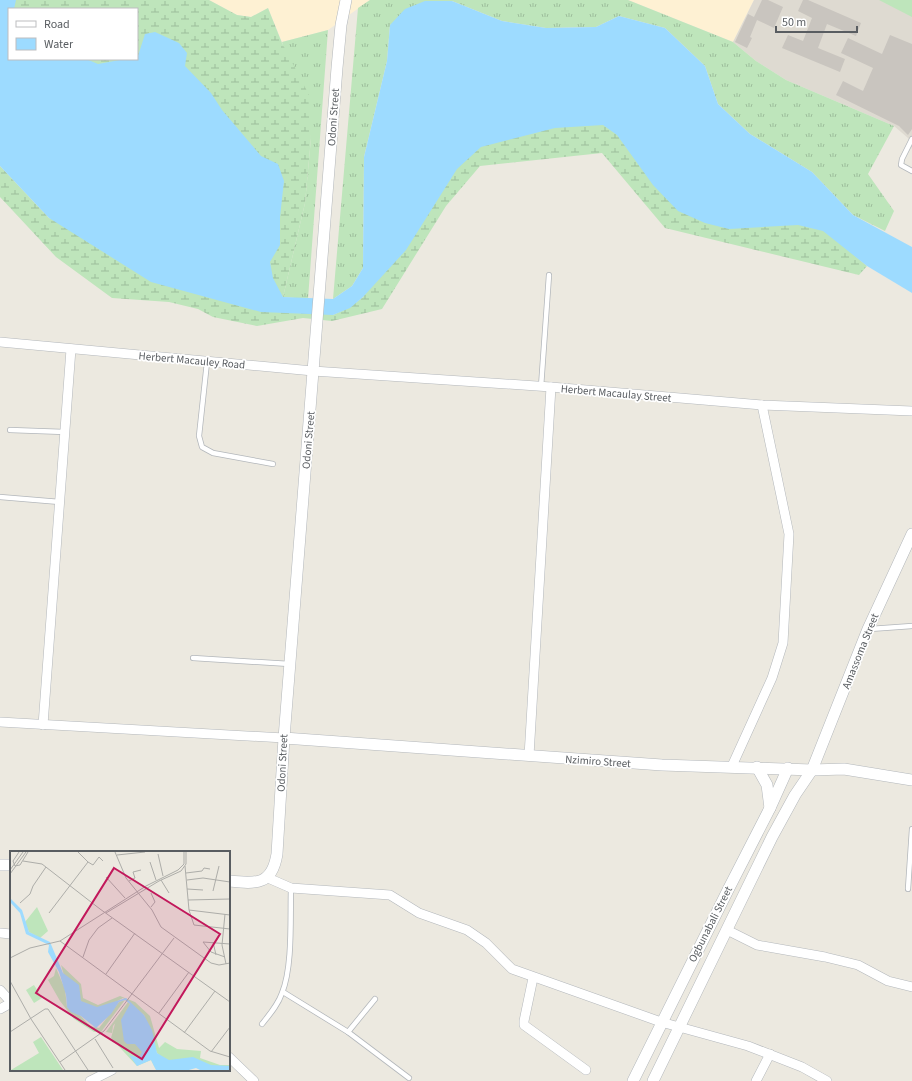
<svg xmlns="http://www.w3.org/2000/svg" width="912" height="1081" font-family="'Source Sans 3',sans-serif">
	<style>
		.commercial { fill: #fef1d3 }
		.education { fill: #dedad1 }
		.grass { fill: url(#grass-tufts) }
		.wetland { fill: url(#wetland-marsh); fill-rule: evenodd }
		.pitch { fill: #bee5bb }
		.water { fill: #9ddbff }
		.building { fill: #c9c5bf }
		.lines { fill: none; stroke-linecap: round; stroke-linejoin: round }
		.service-casing { stroke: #b3b7bb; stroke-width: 6 }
		.minor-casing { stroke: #b3b7bb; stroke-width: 10 }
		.tertiary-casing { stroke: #b3b7bb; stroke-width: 12 }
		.service { stroke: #fff; stroke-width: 4.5 }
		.minor { stroke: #fff; stroke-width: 9 }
		.tertiary { stroke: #fff; stroke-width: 11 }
		.labels { text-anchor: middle; stroke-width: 3.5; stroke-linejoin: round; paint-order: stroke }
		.street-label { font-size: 11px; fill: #595d61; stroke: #fff }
		.inset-road { fill: none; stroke: #adada9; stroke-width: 1 }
		.view { fill: #c2185b; fill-opacity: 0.15; stroke: #c2185b; stroke-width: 2 }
		.inset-edge { fill: none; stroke: #595d61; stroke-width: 2 }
	</style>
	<defs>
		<pattern id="grass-tufts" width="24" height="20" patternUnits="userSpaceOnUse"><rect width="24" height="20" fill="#bee5bb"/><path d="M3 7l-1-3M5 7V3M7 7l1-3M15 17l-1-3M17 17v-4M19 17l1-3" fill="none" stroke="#9dbd9b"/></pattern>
		<pattern id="wetland-marsh" width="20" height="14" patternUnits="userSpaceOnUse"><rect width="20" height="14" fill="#bee5bb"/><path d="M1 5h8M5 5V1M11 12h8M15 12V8" fill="none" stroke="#9dbd9b"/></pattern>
	</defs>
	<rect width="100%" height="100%" fill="#ece9e0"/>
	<g class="commercial">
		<polygon points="209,0 370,0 328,30 282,42 268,8 251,17 237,15"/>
		<polygon points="628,0 754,0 733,42"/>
	</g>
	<polygon class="education" points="754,0 912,0 912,149 908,138 894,126 786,80 756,61 733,42"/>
	<g class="grass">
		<polygon points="370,0 628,0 733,42 756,61 786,80 894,126 868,174 894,211 885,231 853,215 812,172 750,134 718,104 705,66 665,28 619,16 596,27 546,28 502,21 452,1 390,25 387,61 364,157 363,268 352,286 333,299 358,8"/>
		<polygon points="328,30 308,299 283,297 305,203 311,138 282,42"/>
	</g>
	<g class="wetland">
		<path d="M0 0H209L237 15 251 17 268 8 282 43 308 93 311 138 305 203 283 297 0 123ZM9 9H137V59H9Z"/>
		<polygon points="486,75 786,197 867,266 859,275 665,228 602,153 480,166 446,206 382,309 332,321 303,318 257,326 213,317 198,309 169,302 112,298 56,257 0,197 0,166 49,218 333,315 350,307 363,297"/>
	</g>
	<polygon class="pitch" points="879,0 912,0 912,17"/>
	<polygon class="water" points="0,0 16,0 14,9 9,9 9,59 86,59 98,64 125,59 137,59 145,34 155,32 179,43 187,53 185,66 211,93 222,110 261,156 278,164 284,181 280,217 280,245 270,262 273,278 283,297 333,299 352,286 363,268 364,157 387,61 390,25 405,9 425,1 452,1 502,21 546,28 596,27 619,16 665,28 705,66 718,104 750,134 812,172 853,215 912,247 912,293 867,266 823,231 798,225 729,229 705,223 678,211 653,185 617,135 603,125 555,128 481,147 457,169 406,250 363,297 350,308 333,315 261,312 151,282 49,218 0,166"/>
	<g class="building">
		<polygon points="762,0 768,0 783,7 774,28 757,20 750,37 752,38 747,48 735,42 748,14 754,17"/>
		<polygon points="803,0 808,0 861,23 856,36 827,24 818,48 845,59 840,72 782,48 788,35 803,41 812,18 798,11"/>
		<polygon points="890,35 912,44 912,129 908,135 899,126 836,95 843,81 863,91 873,68 841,53 848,38 882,54"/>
	</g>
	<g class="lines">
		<defs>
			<g id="service">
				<polyline points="912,139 902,159 901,165 912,171"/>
				<polyline points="207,362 199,436 202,447 213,453 273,464"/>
				<polyline points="541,387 549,275"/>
				<polyline points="10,430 65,432"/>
				<polyline points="0,497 60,502"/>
				<polyline points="870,629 912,626"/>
				<polyline points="193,658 290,664"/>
				<polyline points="908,889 912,829"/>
				<polyline points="283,992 348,1032 409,1078"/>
				<path d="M262 1024C270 1014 278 1005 282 993 293 966 290 918 291 888"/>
				<polyline points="348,1032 375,999"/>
			</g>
			<g id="minor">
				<polyline points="0,342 313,371 551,387 762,405 912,411"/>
				<polyline points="0,722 284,738"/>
				<polyline points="43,725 71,349"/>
				<polyline points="529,756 551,387"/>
				<polyline points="732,766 772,678 783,643 789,534 762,405"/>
				<polyline points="268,878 291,888 390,895 419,913 467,930 486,943 512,969 661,1022 748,1046 802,1067 827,1081"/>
				<polyline points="727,930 757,945 825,957 858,965 888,981 912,987"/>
				<polyline points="0,933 11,934"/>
				<polyline points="533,978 524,1021 524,1025 586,1070"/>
				<polyline points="0,990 11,1002"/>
				<polyline points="0,1009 11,1003"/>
				<polyline points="229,1057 254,1081"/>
				<polyline points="90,1081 112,1070"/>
				<polyline points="756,1081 770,1054"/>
			</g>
			<g id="tertiary">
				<polyline points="284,738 662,765 812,770 844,769 912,780"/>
				<polyline points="757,767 767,785 770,808"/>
				<polyline points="0,865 11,865"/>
				<path d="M229 881C257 884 272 885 277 854L284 738 337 68 341 25 346 0"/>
				<polyline points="633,1081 728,890 770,808 788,768"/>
				<polyline points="653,1081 772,837 795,795 812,770 868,629 912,534"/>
			</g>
		</defs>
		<use href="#service" class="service-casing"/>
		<use href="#minor" class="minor-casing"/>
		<use href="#tertiary" class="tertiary-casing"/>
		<use href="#service" class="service"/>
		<use href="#minor" class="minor"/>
		<use href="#tertiary" class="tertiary"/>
	</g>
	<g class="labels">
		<g class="street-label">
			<text transform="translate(333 117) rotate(-86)" y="4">Odoni Street</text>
			<text transform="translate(192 360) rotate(5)" y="4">Herbert Macauley Road</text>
			<text transform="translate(616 393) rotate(5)" y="4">Herbert Macaulay Street</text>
			<text transform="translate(308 440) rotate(-85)" y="4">Odoni Street</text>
			<text transform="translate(860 651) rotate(-68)" y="4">Amassoma Street</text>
			<text transform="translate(598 761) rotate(4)" y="4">Nzimiro Street</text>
			<text transform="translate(282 763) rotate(-87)" y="4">Odoni Street</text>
			<text transform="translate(710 924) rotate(-63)" y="4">Ogbunabali Street</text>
		</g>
	</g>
	<g transform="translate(10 851)">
		<rect width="220" height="220" fill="#ece9e0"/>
		<path d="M27 56 38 80 30 87 19 81 15 71ZM46 117 55 138 57 156 71 165 80 175 89 177 109 151 115 149 91 181H84L64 168 50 150 38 129 44 125ZM118 151 120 153 103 175 102 182 96 181Z" fill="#bee5bb"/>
		<path d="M51 114 71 133 73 147 88 154 110 145 125 151 140 165 149 197 155 191 167 198 191 200 190 207 210 214H220V219L199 216H163L147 202 134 164 113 147 81 164 55 128ZM120 153 146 219 141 209 127 215 101 187 106 169Z" fill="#bee5bb"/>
		<path d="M31 186 53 219H1L29 202 23 191Z" fill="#bee5bb"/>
		<path d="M24 134 32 147 24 152 16 139Z" fill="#bee5bb"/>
		<path d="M0 47 12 59 19 81 40 91 53 122 69 134 71 150 87 156 116 147 134 164 142 179 147 202 152 205 159 209 183 206 201 214 220 215V219H190L186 217 179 219H146L141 209 127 215 119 204 129 207 132 201 125 193H117L114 190 111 169 120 153 115 149 109 151 101 163 86 177 71 165 61 161 57 156 56 144 49 121 38 101 39 94 16 83 10 62 0 51Z" fill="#9ddbff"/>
		<path class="inset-road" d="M9 1 3 10 5 15 10 14 18 1M105 1 116 27 142 59 151 76 201 112 209 114 220 112M148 3 153 25M107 4 135 1M13 10 32 13 90 58 220 151M78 11 83 14 89 6 93 10M140 11 146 29M175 15 179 59 184 74 220 78M0 19 13 1M176 22 192 20 194 17 200 18M0 23 16 1M96 26 115 47M151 29 159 42M177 29 193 27 220 31M119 30 125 27 123 21 131 19M177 38 193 39M203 40 209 15M178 49 220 48M10 52 20 43 23 35 36 16M141 56 145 51 141 42M179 59 220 64M39 62 78 11 68 1M96 62 149 30 171 20 176 13V1M215 63 212 94 216 113M50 90 200 200 220 206M203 91 206 104M73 106 79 89 88 77 102 67M215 106 201 101 193 91 220 93M0 107 20 97 50 90 136 35 168 19 174 13V1M96 123 125 82M0 130 21 168 55 219M149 162 179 121M0 181 35 158H38L78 219M174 182 205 140M85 188 103 217M201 201 220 176M50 211 94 180 164 87"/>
		<path class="view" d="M104 17 210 83 132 208 26 142Z"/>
		<rect width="220" height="220" class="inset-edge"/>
	</g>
	<rect x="8" y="8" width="130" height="52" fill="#ffffff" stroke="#bdbec0"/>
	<rect x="16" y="21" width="20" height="6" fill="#ffffff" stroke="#bdbec0"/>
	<text x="44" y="28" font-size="12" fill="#595d61">Road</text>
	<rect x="16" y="38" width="20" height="12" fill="#9ddbff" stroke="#bdbec0"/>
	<text x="44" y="48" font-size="12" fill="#595d61">Water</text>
	<path d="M776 26v6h81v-6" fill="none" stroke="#595d61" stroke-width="2"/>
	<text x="782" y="26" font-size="12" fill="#595d61" stroke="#ffffff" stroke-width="3" paint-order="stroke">50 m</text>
</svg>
